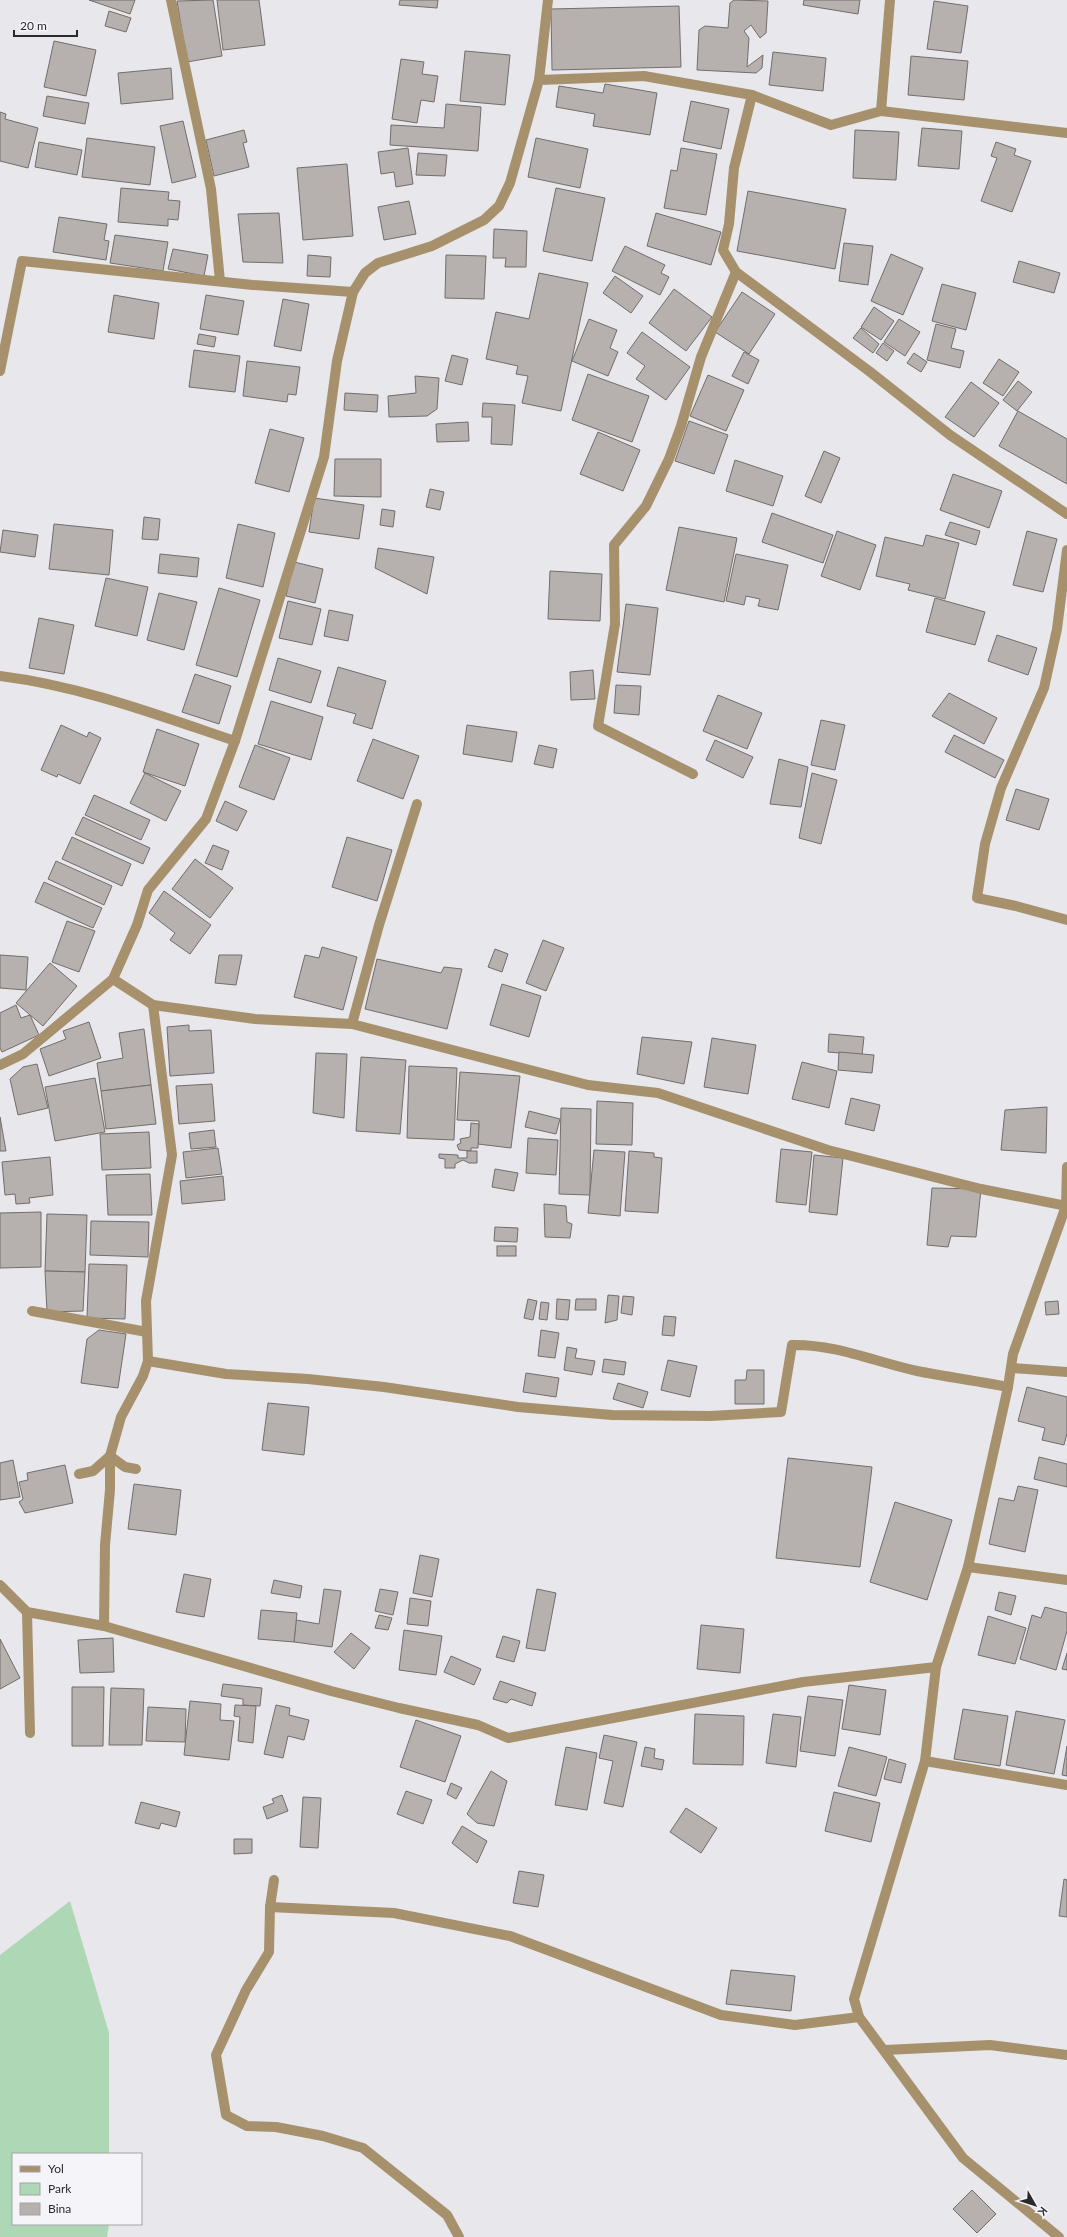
<svg xmlns="http://www.w3.org/2000/svg" width="1067" height="2237" font-family="Lato,sans-serif">
	<style>
		.green { fill: #add7b5 }
		.building { fill: #b6b0ae; stroke: #736d6b }
		.lines { fill: none; stroke-linecap: round; stroke-linejoin: round }
		.minor { stroke: #a7906c; stroke-width: 10 }
	</style>
	<rect width="100%" height="100%" fill="#e7e7ec"/>
	<polygon class="green" points="70,1901 109,2033 109,2154 13,2154 13,2224 109,2224 107,2237 0,2237 0,1955"/>
	<g class="building">
		<polygon points="89,0 135,0 130,14"/>
		<polygon points="213,0 222,56 187,62 177,1"/>
		<polygon points="217,0 259,0 265,45 223,50"/>
		<polygon points="400,0 438,0 437,8 399,5"/>
		<polygon points="734,0 768,1 766,33 760,38 751,25 744,31 749,38 747,67 763,55 762,68 756,73 697,70 699,30 705,26 728,28 730,3"/>
		<polygon points="804,0 860,0 858,14 803,5"/>
		<polygon points="934,1 968,6 961,53 927,49"/>
		<polygon points="679,6 681,67 552,70 551,9"/>
		<polygon points="109,11 131,18 126,32 105,26"/>
		<polygon points="54,41 96,50 86,96 44,87"/>
		<polygon points="465,51 510,55 505,105 460,101"/>
		<polygon points="773,52 826,58 823,91 769,85"/>
		<polygon points="911,56 968,61 964,100 908,95"/>
		<polygon points="401,59 424,62 422,74 438,76 434,102 421,100 417,123 392,119"/>
		<polygon points="171,68 173,99 121,104 118,73"/>
		<polygon points="605,84 657,93 650,135 593,126 595,114 556,107 559,86 603,93"/>
		<polygon points="47,96 89,103 85,124 43,116"/>
		<polygon points="691,101 729,109 721,149 683,141"/>
		<polygon points="446,104 481,107 478,151 390,145 391,125 444,128"/>
		<polygon points="0,112 6,114 5,119 38,128 28,168 0,161"/>
		<polygon points="183,121 196,177 172,183 160,126"/>
		<polygon points="922,128 962,131 959,169 918,166"/>
		<polygon points="244,130 247,142 243,143 249,167 214,176 206,140"/>
		<polygon points="855,130 899,132 896,180 853,178"/>
		<polygon points="87,138 155,147 150,185 82,177"/>
		<polygon points="536,138 588,149 580,188 528,177"/>
		<polygon points="39,142 82,150 77,175 35,167"/>
		<polygon points="996,142 1016,149 1014,155 1031,161 1012,212 981,201 997,158 991,156"/>
		<polygon points="408,148 413,184 396,187 394,172 381,174 378,152"/>
		<polygon points="681,148 717,154 706,215 664,208 671,170 677,171"/>
		<polygon points="418,153 447,155 445,176 416,175"/>
		<polygon points="347,164 353,236 303,240 297,168"/>
		<polygon points="121,188 169,192 168,200 180,201 178,220 168,219 168,226 118,222"/>
		<polygon points="556,188 605,198 592,261 543,251"/>
		<polygon points="748,191 846,209 835,269 737,251"/>
		<polygon points="409,201 416,234 384,240 378,207"/>
		<polygon points="279,213 283,263 243,262 238,214"/>
		<polygon points="656,213 721,232 711,265 647,246"/>
		<polygon points="59,217 107,224 104,240 109,241 106,260 53,252"/>
		<polygon points="494,229 527,231 526,267 505,267 506,258 493,258"/>
		<polygon points="115,235 168,242 163,271 110,263"/>
		<polygon points="844,243 873,246 868,285 839,281"/>
		<polygon points="625,246 665,265 661,273 669,277 660,295 612,271"/>
		<polygon points="173,249 208,255 204,276 168,269"/>
		<polygon points="891,254 923,268 903,315 871,301"/>
		<polygon points="308,255 331,257 330,277 307,276"/>
		<polygon points="446,255 486,256 484,299 445,298"/>
		<polygon points="1019,261 1060,273 1054,293 1013,282"/>
		<polygon points="539,273 588,283 561,411 522,403 528,376 516,374 518,366 486,359 496,312 529,319"/>
		<polygon points="615,276 643,296 631,313 603,293"/>
		<polygon points="942,284 976,293 966,330 932,321"/>
		<polygon points="674,289 712,317 686,351 649,323"/>
		<polygon points="742,292 775,314 749,354 715,332"/>
		<polygon points="114,295 159,303 154,339 108,332"/>
		<polygon points="206,295 244,301 238,335 200,329"/>
		<polygon points="283,299 309,304 301,351 274,346"/>
		<polygon points="874,307 894,321 881,340 861,327"/>
		<polygon points="589,319 617,330 610,348 618,352 608,376 572,361"/>
		<polygon points="899,319 920,332 905,356 884,342"/>
		<polygon points="936,324 956,329 951,348 964,351 960,368 927,360"/>
		<polygon points="861,328 879,344 873,353 853,338"/>
		<polygon points="642,332 690,367 666,400 636,379 645,366 627,353"/>
		<polygon points="199,334 216,337 214,347 197,344"/>
		<polygon points="883,343 894,351 887,361 876,353"/>
		<polygon points="194,350 240,356 235,392 189,387"/>
		<polygon points="744,352 759,360 748,384 732,376"/>
		<polygon points="914,353 927,362 921,372 907,363"/>
		<polygon points="452,355 468,359 462,385 445,381"/>
		<polygon points="999,359 1019,372 1003,396 983,383"/>
		<polygon points="247,361 300,367 296,395 288,394 287,402 243,396"/>
		<polygon points="588,374 649,396 632,442 572,420"/>
		<polygon points="708,375 744,390 726,431 690,416"/>
		<polygon points="415,376 439,378 437,409 427,416 389,417 388,396 416,393"/>
		<polygon points="1018,381 1032,392 1017,411 1003,400"/>
		<polygon points="971,382 999,403 974,437 945,417"/>
		<polygon points="345,393 378,395 377,412 344,410"/>
		<polygon points="483,403 515,405 512,445 491,444 492,417 482,417"/>
		<polygon points="1018,411 1067,439 1067,484 999,446"/>
		<polygon points="689,421 728,435 714,474 675,461"/>
		<polygon points="468,422 469,441 437,442 436,424"/>
		<polygon points="270,429 304,438 289,492 255,483"/>
		<polygon points="598,432 640,450 623,491 580,474"/>
		<polygon points="824,451 840,458 821,503 805,496"/>
		<polygon points="335,459 381,459 381,497 334,496"/>
		<polygon points="735,460 783,476 773,506 726,491"/>
		<polygon points="953,474 1002,491 989,528 940,510"/>
		<polygon points="430,489 444,492 440,510 426,507"/>
		<polygon points="314,498 364,505 359,539 309,532"/>
		<polygon points="382,509 395,511 393,527 380,525"/>
		<polygon points="772,513 833,535 823,563 762,542"/>
		<polygon points="144,517 160,519 158,540 142,539"/>
		<polygon points="950,522 980,531 976,545 945,535"/>
		<polygon points="54,524 113,530 109,575 49,569"/>
		<polygon points="238,524 275,533 263,587 226,578"/>
		<polygon points="679,527 737,538 724,602 666,590"/>
		<polygon points="3,530 38,535 35,557 0,552"/>
		<polygon points="837,531 876,545 860,590 821,576"/>
		<polygon points="1027,531 1057,539 1043,592 1013,585"/>
		<polygon points="926,535 959,543 945,599 908,590 910,584 876,576 885,537 923,546"/>
		<polygon points="378,548 434,557 427,594 375,568"/>
		<polygon points="160,554 199,558 197,577 158,573"/>
		<polygon points="736,554 788,565 778,610 758,606 760,599 746,596 744,605 726,601"/>
		<polygon points="294,562 323,569 315,603 286,596"/>
		<polygon points="550,571 602,574 600,621 548,619"/>
		<polygon points="106,578 148,587 137,636 95,626"/>
		<polygon points="219,588 260,600 237,677 196,665"/>
		<polygon points="159,593 197,602 184,650 147,640"/>
		<polygon points="935,598 985,612 975,645 926,632"/>
		<polygon points="288,601 321,609 312,645 279,638"/>
		<polygon points="626,604 658,608 650,675 617,672"/>
		<polygon points="329,610 353,615 348,641 324,636"/>
		<polygon points="39,618 74,625 64,674 29,668"/>
		<polygon points="997,635 1037,648 1028,675 988,661"/>
		<polygon points="278,658 321,671 311,703 269,690"/>
		<polygon points="338,667 386,681 372,729 353,723 356,714 327,706"/>
		<polygon points="593,670 595,699 571,700 570,672"/>
		<polygon points="195,674 231,686 219,724 182,712"/>
		<polygon points="616,685 641,686 639,715 614,713"/>
		<polygon points="949,693 997,718 984,744 932,716"/>
		<polygon points="718,695 762,713 747,749 703,731"/>
		<polygon points="271,701 323,717 311,760 258,744"/>
		<polygon points="821,720 845,725 835,770 811,765"/>
		<polygon points="61,725 87,737 89,732 101,738 80,784 58,774 57,777 41,770"/>
		<polygon points="467,725 517,732 512,762 463,754"/>
		<polygon points="157,729 199,744 185,786 143,772"/>
		<polygon points="954,735 1004,760 995,778 945,752"/>
		<polygon points="373,739 419,756 403,799 357,781"/>
		<polygon points="715,740 753,757 743,778 706,760"/>
		<polygon points="255,745 290,758 274,800 239,787"/>
		<polygon points="539,745 557,749 553,768 534,764"/>
		<polygon points="779,759 808,767 801,807 770,804"/>
		<polygon points="145,773 181,791 166,821 130,803"/>
		<polygon points="812,773 837,780 821,844 799,838"/>
		<polygon points="1016,789 1049,799 1039,830 1006,820"/>
		<polygon points="94,795 150,820 141,840 85,815"/>
		<polygon points="225,801 247,811 237,831 216,821"/>
		<polygon points="83,817 150,848 143,864 75,834"/>
		<polygon points="72,837 131,864 122,886 62,859"/>
		<polygon points="347,837 392,850 377,901 332,887"/>
		<polygon points="213,845 229,851 222,870 205,863"/>
		<polygon points="195,859 233,888 210,918 172,889"/>
		<polygon points="56,861 112,886 104,905 48,879"/>
		<polygon points="44,882 102,908 93,928 35,902"/>
		<polygon points="164,891 211,925 190,954 170,940 175,933 149,913"/>
		<polygon points="67,921 95,931 79,972 52,962"/>
		<polygon points="543,940 564,948 546,991 526,983"/>
		<polygon points="322,947 357,957 343,1010 294,997 305,955 319,958"/>
		<polygon points="495,949 508,954 502,972 488,967"/>
		<polygon points="0,955 28,957 26,990 0,988"/>
		<polygon points="219,955 242,955 236,985 215,983"/>
		<polygon points="377,959 441,973 444,967 462,969 447,1029 365,1009"/>
		<polygon points="50,963 77,986 43,1026 16,1003"/>
		<polygon points="502,984 541,996 529,1037 490,1025"/>
		<polygon points="16,1005 21,1018 30,1015 39,1035 2,1052 0,1048 0,1013"/>
		<polygon points="89,1022 101,1058 49,1076 40,1049 66,1039 63,1031"/>
		<polygon points="189,1025 189,1031 211,1030 214,1073 170,1076 167,1027"/>
		<polygon points="144,1029 151,1085 101,1091 97,1063 123,1058 119,1033"/>
		<polygon points="829,1034 864,1037 862,1055 828,1052"/>
		<polygon points="642,1037 692,1042 684,1084 637,1074"/>
		<polygon points="712,1038 756,1045 748,1094 704,1087"/>
		<polygon points="839,1052 874,1055 872,1073 838,1070"/>
		<polygon points="316,1053 347,1054 344,1118 313,1113"/>
		<polygon points="361,1057 406,1060 400,1134 356,1131"/>
		<polygon points="802,1062 837,1071 829,1108 792,1099"/>
		<polygon points="37,1064 48,1108 18,1115 10,1079 23,1067"/>
		<polygon points="409,1066 457,1068 454,1140 407,1138"/>
		<polygon points="460,1072 520,1076 511,1148 478,1144 479,1121 457,1120"/>
		<polygon points="95,1078 105,1132 55,1141 45,1087"/>
		<polygon points="212,1084 215,1121 179,1124 176,1086"/>
		<polygon points="151,1085 156,1124 106,1129 101,1091"/>
		<polygon points="851,1098 880,1105 874,1131 845,1124"/>
		<polygon points="597,1101 633,1103 632,1145 596,1144"/>
		<polygon points="1047,1107 1046,1153 1001,1150 1005,1110"/>
		<polygon points="561,1108 591,1109 590,1195 559,1194"/>
		<polygon points="529,1111 560,1119 556,1134 525,1127"/>
		<polygon points="0,1117 6,1151 0,1151"/>
		<polygon points="471,1123 479,1124 478,1148 471,1148 471,1151 459,1150 457,1145 461,1143 460,1139 470,1137"/>
		<polygon points="214,1130 216,1147 191,1149 189,1133"/>
		<polygon points="149,1132 151,1168 102,1170 100,1134"/>
		<polygon points="528,1138 558,1140 556,1175 526,1173"/>
		<polygon points="218,1148 222,1174 186,1178 183,1152"/>
		<polygon points="781,1149 812,1152 806,1205 776,1202"/>
		<polygon points="594,1150 625,1152 620,1216 588,1213"/>
		<polygon points="467,1151 477,1151 477,1163 469,1163 463,1160 455,1164 455,1168 445,1168 445,1159 439,1158 439,1154 458,1155 458,1158 467,1158"/>
		<polygon points="629,1151 654,1153 654,1157 662,1158 658,1213 625,1211"/>
		<polygon points="814,1155 843,1158 837,1215 809,1212"/>
		<polygon points="50,1157 53,1195 29,1198 30,1203 16,1204 15,1194 5,1195 2,1162"/>
		<polygon points="495,1169 518,1173 514,1191 492,1187"/>
		<polygon points="150,1174 152,1215 108,1215 106,1175"/>
		<polygon points="223,1176 225,1200 182,1204 180,1181"/>
		<polygon points="932,1188 981,1189 976,1237 951,1236 948,1247 927,1245"/>
		<polygon points="544,1204 566,1206 567,1222 572,1224 570,1238 545,1237"/>
		<polygon points="41,1212 41,1267 0,1268 0,1213"/>
		<polygon points="47,1214 87,1215 85,1272 45,1271"/>
		<polygon points="91,1221 149,1222 148,1257 90,1255"/>
		<polygon points="495,1227 518,1228 517,1242 494,1241"/>
		<rect x="497" y="1246" width="19" height="10"/>
		<polygon points="89,1264 127,1265 125,1319 87,1318"/>
		<polygon points="45,1271 85,1272 83,1311 47,1312"/>
		<polygon points="608,1295 619,1296 617,1320 605,1323"/>
		<polygon points="623,1296 634,1297 632,1315 621,1313"/>
		<polygon points="528,1299 537,1301 533,1320 524,1318"/>
		<polygon points="557,1299 570,1300 568,1320 556,1319"/>
		<polygon points="576,1299 596,1299 596,1310 575,1310"/>
		<polygon points="1058,1301 1059,1314 1046,1315 1045,1302"/>
		<polygon points="541,1302 549,1303 547,1320 539,1319"/>
		<polygon points="664,1316 676,1317 674,1336 662,1335"/>
		<polygon points="99,1330 126,1334 118,1388 81,1383 87,1339"/>
		<polygon points="541,1330 559,1333 555,1358 538,1356"/>
		<polygon points="567,1347 577,1349 575,1358 595,1361 592,1375 564,1370"/>
		<polygon points="604,1359 626,1362 624,1375 602,1372"/>
		<polygon points="668,1360 697,1366 690,1397 661,1390"/>
		<polygon points="747,1370 764,1370 764,1404 735,1404 735,1380 746,1380"/>
		<polygon points="526,1373 559,1378 556,1397 523,1392"/>
		<polygon points="618,1383 648,1392 643,1408 613,1399"/>
		<polygon points="1027,1387 1067,1397 1067,1433 1064,1445 1042,1440 1045,1428 1018,1421"/>
		<polygon points="268,1403 309,1407 304,1455 262,1450"/>
		<polygon points="1039,1457 1067,1464 1067,1487 1034,1479"/>
		<polygon points="788,1458 872,1467 860,1567 776,1558"/>
		<polygon points="13,1460 20,1497 0,1500 0,1463"/>
		<polygon points="65,1465 73,1503 25,1513 19,1502 23,1499 19,1482 28,1480 27,1473"/>
		<polygon points="134,1484 181,1490 176,1535 128,1529"/>
		<polygon points="1018,1486 1038,1490 1025,1552 989,1544 999,1498 1014,1501"/>
		<polygon points="895,1502 952,1520 927,1600 870,1582"/>
		<polygon points="420,1555 439,1559 432,1597 413,1593"/>
		<polygon points="184,1574 211,1579 204,1617 176,1612"/>
		<polygon points="274,1580 302,1586 300,1598 271,1593"/>
		<polygon points="324,1589 341,1591 332,1647 294,1642 296,1620 319,1624"/>
		<polygon points="380,1589 398,1592 393,1615 375,1611"/>
		<polygon points="537,1589 556,1593 545,1651 526,1648"/>
		<polygon points="999,1592 1016,1596 1011,1615 995,1610"/>
		<polygon points="410,1598 431,1601 428,1626 407,1624"/>
		<polygon points="1045,1607 1067,1613 1067,1631 1056,1670 1020,1659 1032,1615 1041,1618"/>
		<polygon points="261,1610 297,1613 294,1642 258,1639"/>
		<polygon points="379,1615 392,1618 388,1630 375,1628"/>
		<polygon points="988,1616 1026,1628 1015,1664 978,1655"/>
		<polygon points="701,1625 744,1629 740,1673 697,1669"/>
		<polygon points="404,1630 442,1636 436,1675 399,1670"/>
		<polygon points="351,1633 370,1648 354,1669 334,1652"/>
		<polygon points="503,1636 520,1641 514,1662 496,1657"/>
		<polygon points="113,1638 114,1672 80,1673 78,1640"/>
		<polygon points="0,1639 20,1678 0,1689"/>
		<polygon points="1067,1653 1067,1670 1062,1669"/>
		<polygon points="451,1656 481,1669 474,1685 444,1672"/>
		<polygon points="500,1681 536,1693 532,1706 511,1699 507,1703 493,1699"/>
		<polygon points="223,1684 262,1688 260,1706 243,1705 243,1699 221,1696"/>
		<polygon points="849,1685 886,1690 880,1735 842,1729"/>
		<polygon points="72,1687 104,1687 103,1746 72,1746"/>
		<polygon points="111,1688 144,1689 142,1745 109,1745"/>
		<polygon points="808,1696 843,1700 835,1756 800,1751"/>
		<polygon points="190,1701 221,1704 220,1720 234,1721 229,1760 184,1755"/>
		<polygon points="235,1705 256,1706 253,1743 238,1741 240,1717 234,1716"/>
		<polygon points="276,1705 290,1708 289,1715 309,1720 304,1740 288,1736 283,1758 264,1754"/>
		<polygon points="148,1707 186,1709 185,1742 146,1741"/>
		<polygon points="963,1709 1008,1716 1000,1766 954,1759"/>
		<polygon points="1016,1711 1065,1720 1054,1774 1006,1765"/>
		<polygon points="695,1714 744,1716 743,1765 693,1764"/>
		<polygon points="773,1714 801,1717 796,1767 766,1763"/>
		<polygon points="416,1720 461,1736 445,1782 400,1767"/>
		<polygon points="604,1735 637,1742 623,1807 604,1803 613,1761 599,1758"/>
		<polygon points="1067,1746 1067,1776 1062,1775"/>
		<polygon points="566,1747 597,1753 587,1810 555,1805"/>
		<polygon points="645,1747 655,1749 654,1758 664,1760 662,1770 641,1766"/>
		<polygon points="849,1747 887,1757 876,1796 838,1786"/>
		<polygon points="889,1759 906,1764 901,1783 884,1779"/>
		<polygon points="491,1771 507,1781 494,1826 477,1823 467,1814"/>
		<polygon points="451,1783 462,1788 456,1799 447,1794"/>
		<polygon points="406,1791 432,1800 423,1824 397,1814"/>
		<polygon points="834,1792 880,1803 871,1842 825,1831"/>
		<polygon points="282,1795 288,1811 267,1819 263,1807 274,1803 272,1799"/>
		<polygon points="303,1797 321,1798 318,1848 300,1847"/>
		<polygon points="141,1802 180,1812 176,1827 161,1823 159,1829 135,1823"/>
		<polygon points="686,1808 717,1828 701,1853 670,1832"/>
		<polygon points="462,1826 487,1841 477,1863 452,1843"/>
		<polygon points="234,1839 252,1839 252,1853 234,1854"/>
		<polygon points="519,1871 544,1875 538,1907 513,1903"/>
		<polygon points="1064,1879 1067,1880 1067,1917 1059,1916"/>
		<polygon points="731,1970 795,1976 791,2011 726,2004"/>
		<polygon points="972,2190 996,2214 977,2233 953,2209"/>
	</g>
	<g class="lines">
		<g class="minor">
			<polyline points="171,0 211,189 220,281"/>
			<polyline points="539,80 548,0"/>
			<polyline points="752,95 734,168 729,224 723,250 736,272 869,371 950,435 1067,514"/>
			<polyline points="881,111 1067,133"/>
			<polyline points="0,371 22,261 253,285 353,292"/>
			<polyline points="1067,550 1057,629 1044,688 1001,788 985,844 977,898 1016,906 1067,920"/>
			<path d="M0 676C81 686 158 715 235 741"/>
			<polyline points="693,774 598,726 615,624 614,545 646,506 669,459 681,426 701,357 736,272"/>
			<polyline points="113,979 153,1005 255,1019 352,1024 588,1085 658,1093 828,1150 981,1189 1067,1206"/>
			<polyline points="352,1024 379,925 417,804"/>
			<polyline points="0,1065 23,1054 113,979 137,925 148,890 206,819 235,741 324,457 337,361 353,292 365,273 378,263 432,246 484,220 499,206 510,183 539,80 644,76 752,95 831,125 881,111 890,0"/>
			<polyline points="32,1311 147,1332"/>
			<path d="M148 1361 226 1374 308 1379 384 1387 518 1407 612 1415 710 1416 781 1412 792 1345C836 1344 875 1362 917 1371 947 1377 978 1381 1008 1387"/>
			<polyline points="1011,1368 1067,1372"/>
			<polyline points="79,1474 93,1471 110,1456 125,1467 136,1469"/>
			<polyline points="968,1567 1067,1580"/>
			<polyline points="0,1585 27,1612 104,1626 331,1691 399,1708 478,1725 508,1738 803,1682 936,1667"/>
			<polyline points="27,1612 30,1733"/>
			<polyline points="104,1626 105,1545 110,1490 110,1456 121,1417 143,1376 148,1361 146,1301 172,1155 153,1005"/>
			<polyline points="925,1761 1067,1785"/>
			<polyline points="270,1907 274,1880"/>
			<polyline points="885,2050 990,2045 1067,2055"/>
			<polyline points="459,2237 447,2215 363,2148 323,2136 276,2127 247,2126 226,2115 216,2055 246,1990 269,1952 270,1907 394,1913 510,1936 721,2015 795,2025 859,2017"/>
			<polyline points="1059,2237 963,2158 865,2025 859,2017 854,1999 925,1761 936,1667 968,1567 1008,1387 1013,1354 1066,1206 1067,1167"/>
		</g>
	</g>
	<rect x="12" y="2153" width="130" height="72" fill="#f4f4f9" stroke="#a3a3a7"/>
	<rect x="20" y="2166" width="20" height="6" fill="#a7906c" stroke="#a3a3a7"/>
	<text x="48" y="2173" font-size="12" fill="#2a292b">Yol</text>
	<rect x="20" y="2183" width="20" height="12" fill="#add7b5" stroke="#a3a3a7"/>
	<text x="48" y="2193" font-size="12" fill="#2a292b">Park</text>
	<rect x="20" y="2203" width="20" height="12" fill="#b6b0ae" stroke="#a3a3a7"/>
	<text x="48" y="2213" font-size="12" fill="#2a292b">Bina</text>
	<g transform="translate(1035 2205) rotate(129)" stroke="#f4f4f9" stroke-width="3" paint-order="stroke">
	<path d="M0-3L7 15L0 10L-7 15Z" fill="#2a292b"/>
	<text y="-6" font-size="11" font-weight="bold" text-anchor="middle" fill="#2a292b">K</text>
	</g>
	<path d="M14 30v6h63v-6" fill="none" stroke="#2a292b" stroke-width="2"/>
	<text x="20" y="30" font-size="12" fill="#2a292b" stroke="#f4f4f9" stroke-width="3" paint-order="stroke">20 m</text>
</svg>
